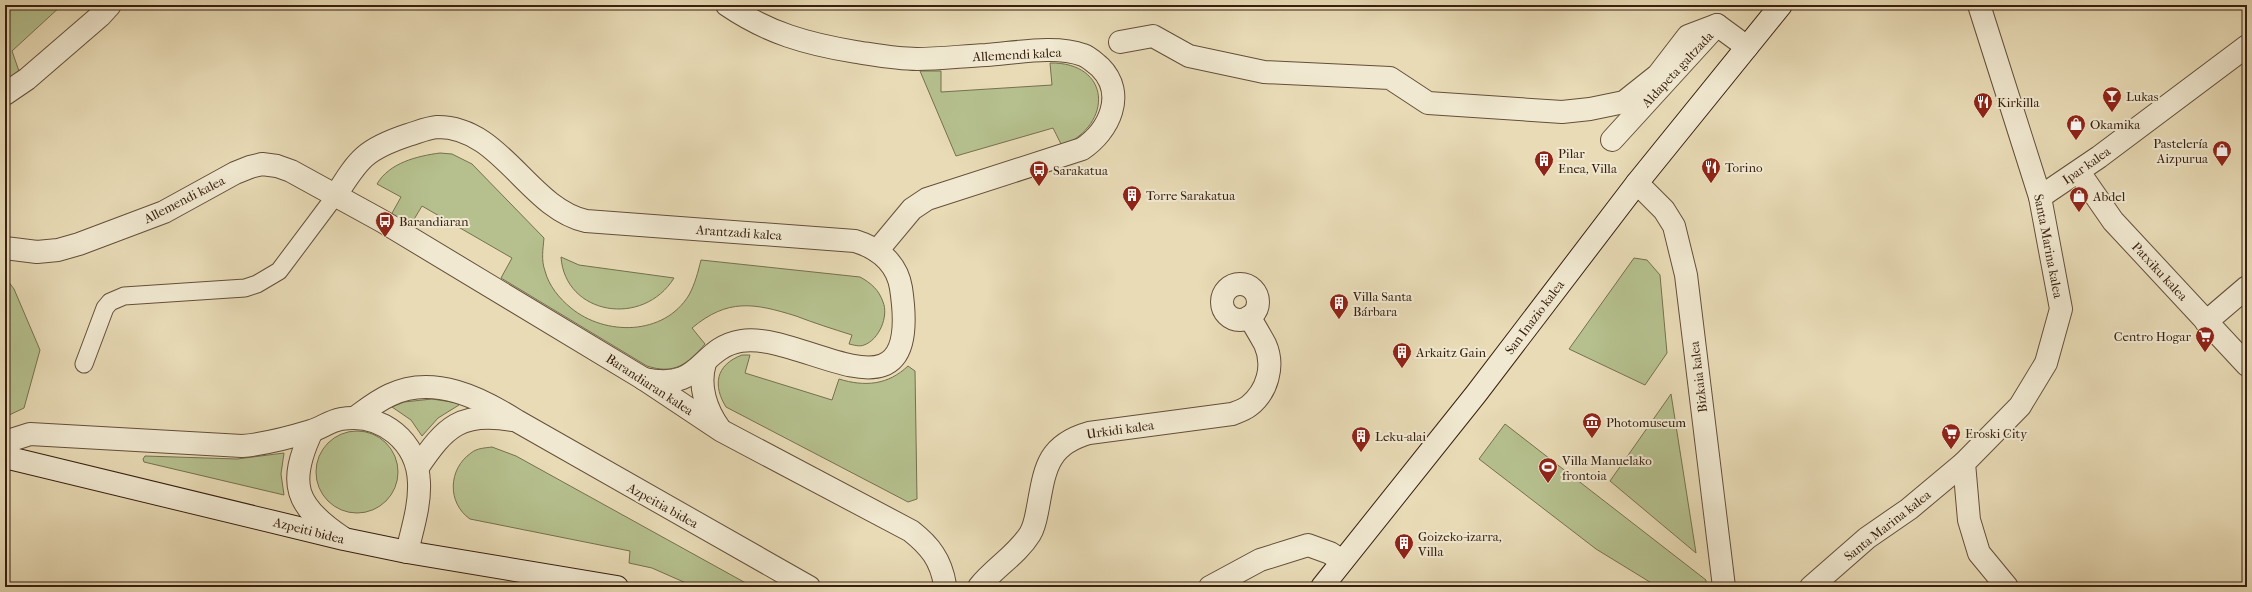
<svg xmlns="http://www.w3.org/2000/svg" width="2252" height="592" font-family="'IM FELL French Canon',serif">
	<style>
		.green { fill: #b5c08e; stroke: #76704e }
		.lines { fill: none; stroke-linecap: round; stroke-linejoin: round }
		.service-casing { stroke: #644f39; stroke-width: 19 }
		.pedestrian-casing { stroke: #644f39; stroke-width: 24 }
		.minor-casing { stroke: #644f39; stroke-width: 24 }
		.secondary-casing { stroke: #38200f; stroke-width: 24 }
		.service { stroke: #f0e8d0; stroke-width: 17 }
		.pedestrian { stroke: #f0e8d0; stroke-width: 22 }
		.minor { stroke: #f0e8d0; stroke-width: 22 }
		.secondary { stroke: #f0e8d0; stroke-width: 22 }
		.labels { text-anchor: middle; stroke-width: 4; stroke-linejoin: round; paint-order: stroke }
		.street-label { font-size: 13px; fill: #38200f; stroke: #f0e8d0 }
		.poi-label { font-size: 13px; fill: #38200f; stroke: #f0e8d0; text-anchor: start }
	</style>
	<rect width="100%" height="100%" fill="#e8dbb6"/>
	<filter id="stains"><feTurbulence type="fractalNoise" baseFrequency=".005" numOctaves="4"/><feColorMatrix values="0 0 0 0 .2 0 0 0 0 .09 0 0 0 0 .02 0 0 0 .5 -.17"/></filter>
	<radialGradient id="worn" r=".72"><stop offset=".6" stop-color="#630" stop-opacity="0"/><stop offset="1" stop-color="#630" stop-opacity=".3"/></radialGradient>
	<g class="green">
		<polygon points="5,5 62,5 12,51 20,74 5,84"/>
		<path d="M1050 63C1111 62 1114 124 1062 146L1053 128 956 156 920 71H941V92L1052 85Z"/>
		<path d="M440 153 452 154 472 164 544 238C543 249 541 260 545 271 549 286 559 298 571 308 605 336 664 336 689 295 695 284 698 272 701 260L860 277C871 283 879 290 883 302 889 316 879 340 864 345 860 347 854 345 849 344L852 335C833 329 814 323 796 316 754 303 728 298 692 328L705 344C688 364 674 375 647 366L501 278 512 258 422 206 410 226 391 215 401 197 377 184C389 163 417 156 440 153Z"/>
		<path d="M561 257 579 265 674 278C643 328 565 315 561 257Z"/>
		<polygon points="1634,258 1647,260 1660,275 1667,353 1645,385 1569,349"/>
		<polygon points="5,277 14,289 40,350 24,408 5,417"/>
		<path d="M742 355H750L745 373 832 400 839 379C865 387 888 385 908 366L915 371 917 499 908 502 726 407C713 386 715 365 742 355Z"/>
		<polygon points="1671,394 1696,553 1610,481"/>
		<polygon points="432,399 458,403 459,405 438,418 422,436 411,420 392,407 404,402"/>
		<polygon points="1505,424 1706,580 1706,587 1658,587 1596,549 1479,459"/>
		<circle cx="357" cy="472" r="41"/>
		<path d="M492 447 516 456 753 587H695L652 568 629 563 630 551 470 519C447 503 448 469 471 453 477 448 485 448 492 447Z"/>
		<polygon points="284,453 281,474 284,495 144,462 143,459 145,456 237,459"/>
	</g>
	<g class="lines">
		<defs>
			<polyline id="service" points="84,364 105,308 110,302 124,296 245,288 257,284 279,271 336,195"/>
			<g id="pedestrian">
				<polyline points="1979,5 2040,197 2099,157 2247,46"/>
				<polyline points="1120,42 1153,36 1189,56 1264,72 1390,78 1428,103 1562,112 1590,109 1624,102 1658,75 1688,36 1717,25"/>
				<polyline points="2079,172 2113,221 2247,365"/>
				<polyline points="2206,322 2247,287"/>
				<polyline points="1811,587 1867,538 1909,509 1964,463"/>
			</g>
			<g id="minor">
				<path d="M727 5C768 33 807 44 856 52 876 55 897 59 917 59 940 59 963 56 986 55 1015 53 1056 45 1083 55 1089 57 1095 63 1100 67 1127 94 1109 131 1082 149L927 199 912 209 877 251"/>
				<polyline points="5,94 27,79 100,16 110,5"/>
				<polyline points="1612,140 1717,25 1747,47"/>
				<polyline points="1637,183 1664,210 1674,226 1686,275 1724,587"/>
				<path d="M336 195C359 158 366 149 408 135 418 132 427 128 437 127 501 126 528 208 586 221L855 241C878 248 897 263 901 288 923 435 805 331 741 341 698 348 703 392 644 379"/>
				<path d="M5 248 37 252 58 250 79 244 164 212 235 173 250 167 262 164 277 166 291 171 382 221 644 379 722 431 911 531C930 546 941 560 945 585"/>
				<circle cx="1240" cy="302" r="18"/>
				<path d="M705 363C698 386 706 410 720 429"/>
				<path d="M356 417C367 409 377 401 390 395 433 374 481 398 517 421L809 587"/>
				<path d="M312 431C287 484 295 506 343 538"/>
				<path d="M5 442 30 434 242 446C266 444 288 438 311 431 321 428 330 421 341 419 382 412 418 442 419 483 420 506 412 530 407 552"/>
				<path d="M418 467C445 427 461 411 512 420"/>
				<path d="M979 587C994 568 1017 555 1030 534 1035 526 1036 517 1038 507 1045 469 1047 445 1089 433L1232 414C1237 412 1244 410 1249 406 1267 392 1275 366 1265 344 1260 335 1255 326 1249 317"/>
				<polyline points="1210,587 1260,560 1308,545 1330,553 1342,561"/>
				<polyline points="2007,587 1979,553 1969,520 1964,463 2020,406 2046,363 2061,309 2040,197"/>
			</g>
			<g id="secondary">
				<polyline points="5,457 344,539 407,552 617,587"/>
				<polyline points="1322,587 1476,394 1637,183 1781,5"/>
			</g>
		</defs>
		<use href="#service" class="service-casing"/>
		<use href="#pedestrian" class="pedestrian-casing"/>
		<use href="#minor" class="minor-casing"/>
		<use href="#secondary" class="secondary-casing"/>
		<use href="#service" class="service"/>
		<use href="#pedestrian" class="pedestrian"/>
		<use href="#minor" class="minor"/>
		<use href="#secondary" class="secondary"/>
	</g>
	<defs>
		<symbol id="bar-pin" viewBox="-11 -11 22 30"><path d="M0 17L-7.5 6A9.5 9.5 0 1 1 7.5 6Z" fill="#8f2418" stroke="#f0e8d0"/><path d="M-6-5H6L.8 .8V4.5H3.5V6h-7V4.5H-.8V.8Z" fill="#fff"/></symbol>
		<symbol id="restaurant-pin" viewBox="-11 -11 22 30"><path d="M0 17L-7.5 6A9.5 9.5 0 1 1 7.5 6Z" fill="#8f2418" stroke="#f0e8d0"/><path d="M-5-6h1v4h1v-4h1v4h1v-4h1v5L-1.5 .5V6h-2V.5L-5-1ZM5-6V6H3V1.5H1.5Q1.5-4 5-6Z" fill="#fff"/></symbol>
		<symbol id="shop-pin" viewBox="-11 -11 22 30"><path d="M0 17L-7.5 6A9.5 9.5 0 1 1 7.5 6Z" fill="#8f2418" stroke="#f0e8d0"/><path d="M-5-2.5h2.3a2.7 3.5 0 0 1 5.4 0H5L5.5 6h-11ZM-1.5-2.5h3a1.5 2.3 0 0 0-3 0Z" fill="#fff"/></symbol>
		<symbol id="building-pin" viewBox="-11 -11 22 30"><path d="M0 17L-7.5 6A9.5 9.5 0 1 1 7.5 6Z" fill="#8f2418" stroke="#f0e8d0"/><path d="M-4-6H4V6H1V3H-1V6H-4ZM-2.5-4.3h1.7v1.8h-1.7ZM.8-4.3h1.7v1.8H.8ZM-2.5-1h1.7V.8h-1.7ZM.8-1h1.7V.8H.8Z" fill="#fff"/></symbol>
		<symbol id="bus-pin" viewBox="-11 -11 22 30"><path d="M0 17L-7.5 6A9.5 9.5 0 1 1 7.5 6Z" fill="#8f2418" stroke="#f0e8d0"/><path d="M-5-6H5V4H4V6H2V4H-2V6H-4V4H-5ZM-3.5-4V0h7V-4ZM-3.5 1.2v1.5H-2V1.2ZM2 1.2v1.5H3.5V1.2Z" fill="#fff"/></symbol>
		<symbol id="supermarket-pin" viewBox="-11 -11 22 30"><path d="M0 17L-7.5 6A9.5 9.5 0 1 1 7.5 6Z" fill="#8f2418" stroke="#f0e8d0"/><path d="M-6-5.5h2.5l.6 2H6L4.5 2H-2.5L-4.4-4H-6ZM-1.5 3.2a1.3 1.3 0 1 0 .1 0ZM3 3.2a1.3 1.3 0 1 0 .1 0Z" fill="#fff"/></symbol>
		<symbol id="museum-pin" viewBox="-11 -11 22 30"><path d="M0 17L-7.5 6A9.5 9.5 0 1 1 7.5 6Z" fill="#8f2418" stroke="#f0e8d0"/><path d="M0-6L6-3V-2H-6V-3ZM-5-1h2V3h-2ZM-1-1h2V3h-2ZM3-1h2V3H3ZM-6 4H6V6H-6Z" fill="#fff"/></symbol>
		<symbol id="stadium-pin" viewBox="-11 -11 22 30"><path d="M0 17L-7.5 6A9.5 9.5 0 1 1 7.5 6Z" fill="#8f2418" stroke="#f0e8d0"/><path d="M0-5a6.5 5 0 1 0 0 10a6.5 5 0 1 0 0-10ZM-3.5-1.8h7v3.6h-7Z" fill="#fff"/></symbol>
	</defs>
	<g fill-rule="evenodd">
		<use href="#bar-pin" x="2101" y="85" width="22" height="30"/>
		<use href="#restaurant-pin" x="1972" y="91" width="22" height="30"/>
		<use href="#shop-pin" x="2065" y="113" width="22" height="30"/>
		<use href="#shop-pin" x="2211" y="139" width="22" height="30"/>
		<use href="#building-pin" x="1533" y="149" width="22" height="30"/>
		<use href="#restaurant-pin" x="1700" y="156" width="22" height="30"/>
		<use href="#bus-pin" x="1028" y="159" width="22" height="30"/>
		<use href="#building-pin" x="1121" y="184" width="22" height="30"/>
		<use href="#shop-pin" x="2068" y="185" width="22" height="30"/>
		<use href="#bus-pin" x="374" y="210" width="22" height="30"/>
		<use href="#building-pin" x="1328" y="292" width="22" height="30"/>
		<use href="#supermarket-pin" x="2194" y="325" width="22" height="30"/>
		<use href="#building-pin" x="1391" y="341" width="22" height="30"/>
		<use href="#museum-pin" x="1581" y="411" width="22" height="30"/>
		<use href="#supermarket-pin" x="1940" y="422" width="22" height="30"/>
		<use href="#building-pin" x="1350" y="425" width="22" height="30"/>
		<use href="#stadium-pin" x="1537" y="456" width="22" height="30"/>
		<use href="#building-pin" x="1393" y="532" width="22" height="30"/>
	</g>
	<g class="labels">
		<g class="street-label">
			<text transform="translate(1017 54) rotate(-3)" y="5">Allemendi kalea</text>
			<text transform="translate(1677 69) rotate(-47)" y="5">Aldapeta galtzada</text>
			<text transform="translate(2086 165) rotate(-35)" y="5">Ipar kalea</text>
			<text transform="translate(184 199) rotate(-27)" y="5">Allemendi kalea</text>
			<text transform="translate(739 232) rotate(4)" y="5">Arantzadi kalea</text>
			<text transform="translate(2049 246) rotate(79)" y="5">Santa Marina kalea</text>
			<text transform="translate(2160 271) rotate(47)" y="5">Patxiku kalea</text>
			<text transform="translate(1534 317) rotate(-53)" y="5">San Inazio kalea</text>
			<text transform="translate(1698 377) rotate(-97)" y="5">Bizkaia kalea</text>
			<text transform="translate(650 384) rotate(33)" y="5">Barandiaran kalea</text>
			<text transform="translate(1120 429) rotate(-8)" y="5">Urkidi kalea</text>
			<text transform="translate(663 505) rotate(29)" y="5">Azpeitia bidea</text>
			<text transform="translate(1887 525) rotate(-38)" y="5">Santa Marina kalea</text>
			<text transform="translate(309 530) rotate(14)" y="5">Azpeiti bidea</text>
		</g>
		<g class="poi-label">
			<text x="2126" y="101">Lukas</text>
			<text x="1997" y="107">Kirkilla</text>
			<text x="2090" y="129">Okamika</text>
			<text x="2208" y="148" text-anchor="end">Pastelería<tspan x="2208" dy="15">Aizpurua</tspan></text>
			<text x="1558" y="158">Pilar<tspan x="1558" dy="15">Enea, Villa</tspan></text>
			<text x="1725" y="172">Torino</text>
			<text x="1053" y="175">Sarakatua</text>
			<text x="1146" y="200">Torre Sarakatua</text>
			<text x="2093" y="201">Abdel</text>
			<text x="399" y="226">Barandiaran</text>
			<text x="1353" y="301">Villa Santa<tspan x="1353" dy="15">Bárbara</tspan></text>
			<text x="2191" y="341" text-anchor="end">Centro Hogar</text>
			<text x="1416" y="357">Arkaitz Gain</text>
			<text x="1606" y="427">Photomuseum</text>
			<text x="1965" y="438">Eroski City</text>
			<text x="1375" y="441">Leku-alai</text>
			<text x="1562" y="465">Villa Manuelako<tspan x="1562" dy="15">frontoia</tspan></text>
			<text x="1418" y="541">Goizeko-izarra,<tspan x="1418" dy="15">Villa</tspan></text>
		</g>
	</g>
	<rect width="2252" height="592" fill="none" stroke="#e8dbb6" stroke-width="20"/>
	<rect x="6" y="6" width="2240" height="580" fill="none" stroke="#38200f" stroke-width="2"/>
	<rect x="10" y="10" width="2232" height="572" fill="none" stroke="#38200f"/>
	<rect width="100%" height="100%" filter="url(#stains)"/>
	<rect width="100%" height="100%" fill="url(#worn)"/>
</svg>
